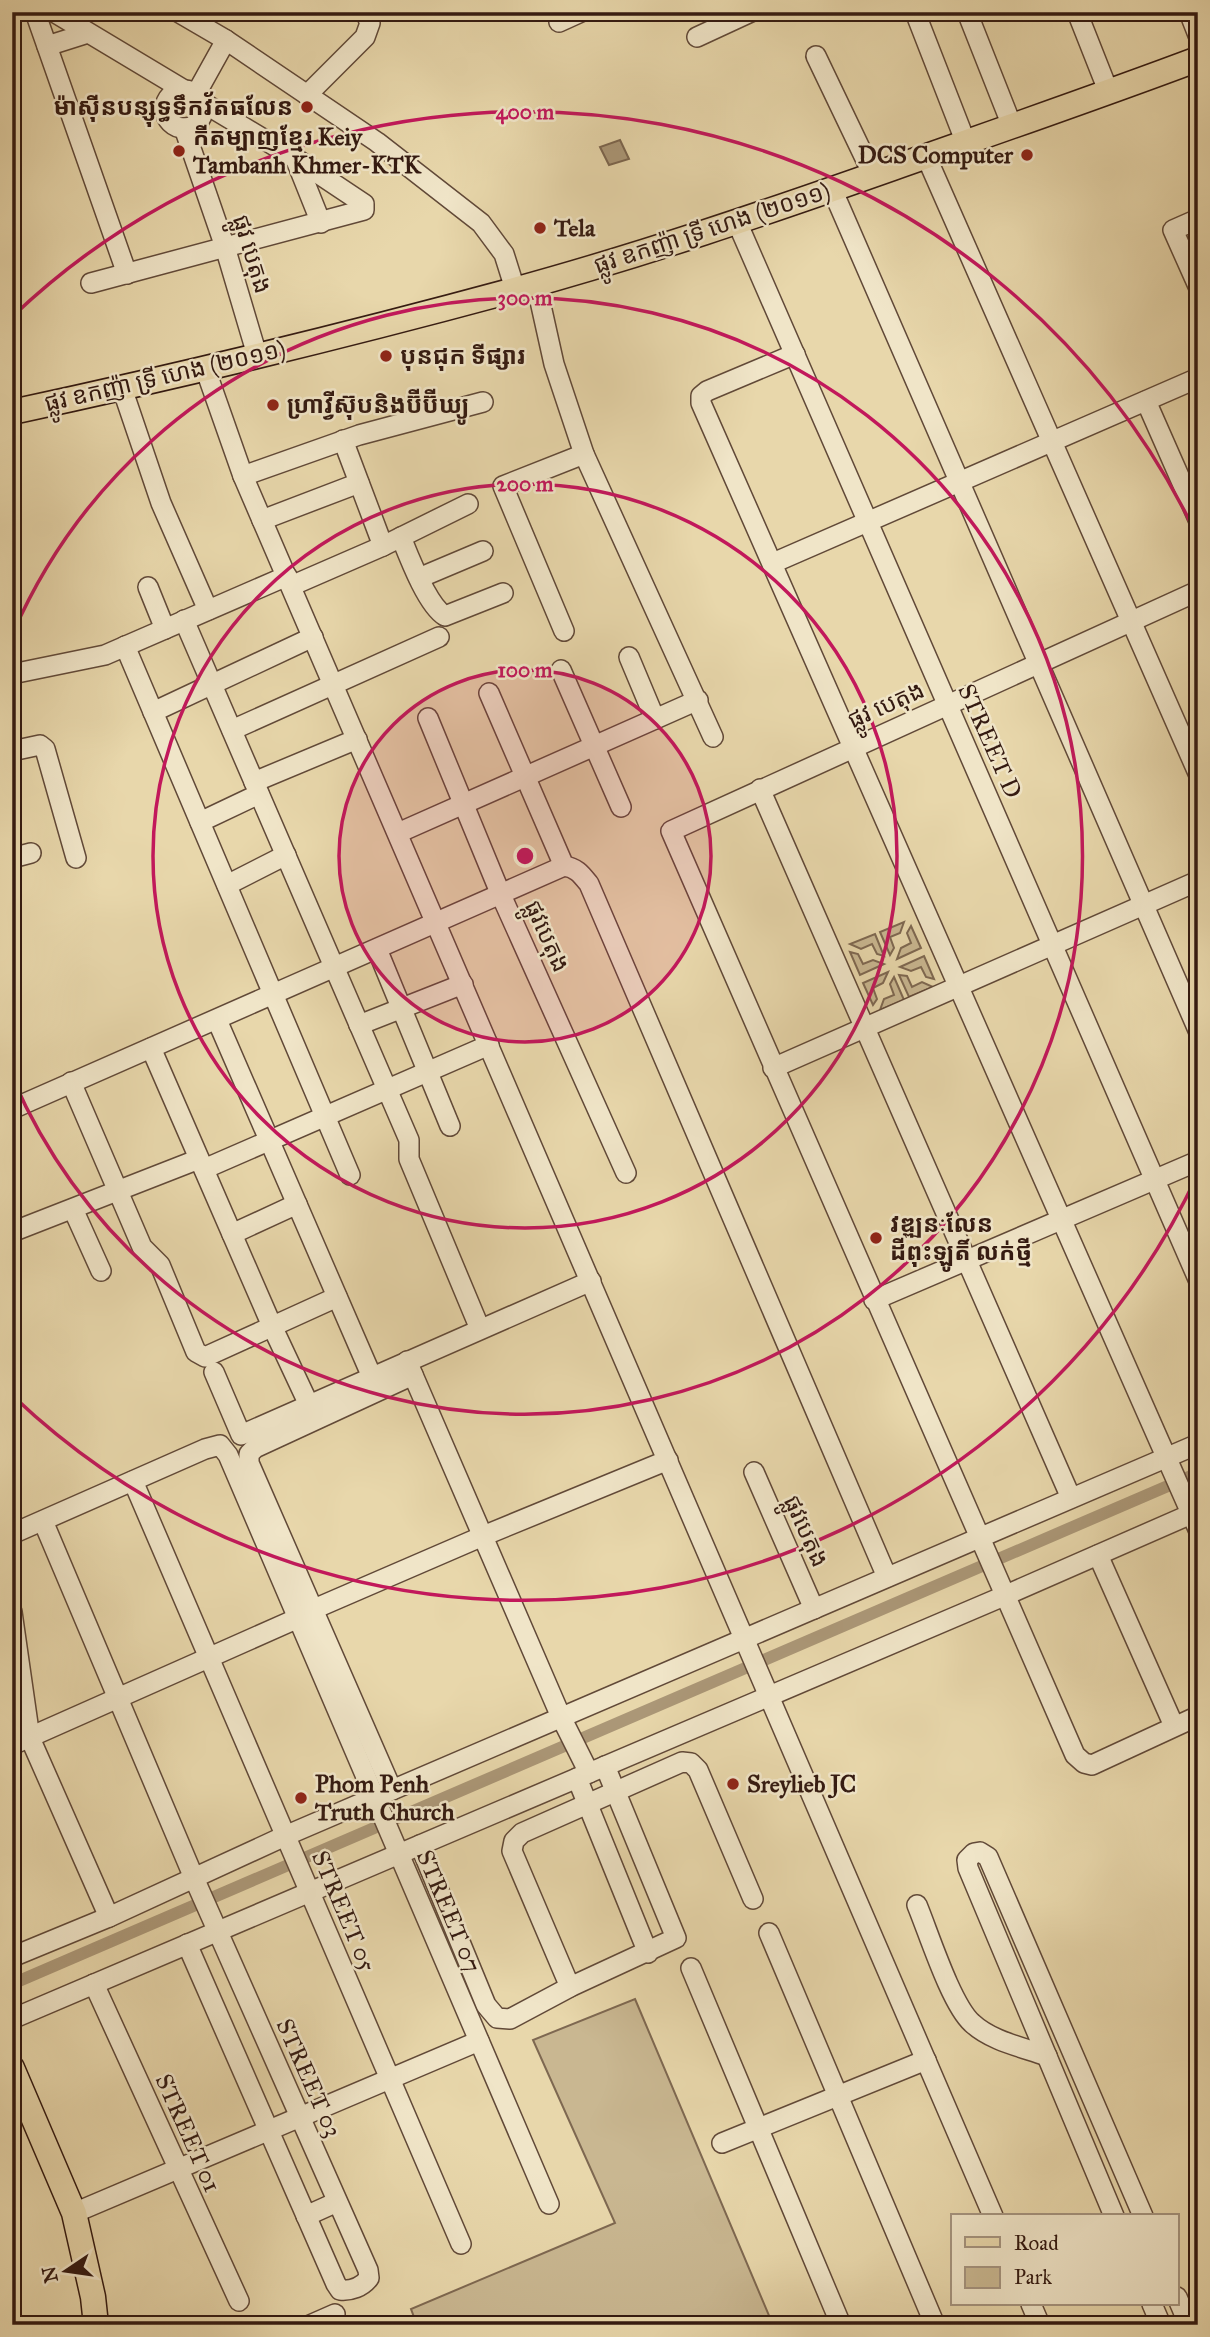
<svg xmlns="http://www.w3.org/2000/svg" width="1210" height="2337" font-family="'IM FELL Great Primer','Noto Sans Khmer',serif">
	<style>
		.green { fill: #c9b791; stroke: #7e6851; stroke-width: 2 }
		.water { fill: #ab9777; stroke: #7b654e; stroke-width: 2 }
		.lines { fill: none; stroke-linecap: round; stroke-linejoin: round }
		.canal { stroke: #ab9777; stroke-width: 12 }
		.minor-casing { stroke: #614938; stroke-width: 22 }
		.major-casing { stroke: #341a11; stroke-width: 27 }
		.minor { stroke: #f0e5c8; stroke-width: 19 }
		.major { stroke: #e8d7ab; stroke-width: 24 }
		.ring { fill: none; stroke: #c2185b; stroke-width: 3.5 }
		.poi-dot { fill: #8f2418; stroke: #f0e5c8; stroke-width: 2.5 }
		.labels { text-anchor: middle; stroke-width: 5; stroke-linejoin: round; paint-order: stroke }
		.poi-label { font-size: 24px; font-weight: bold; fill: #341a11; stroke: #f0e5c8; text-anchor: start }
		.street-label { font-size: 24px; fill: #341a11; stroke: #f0e5c8 }
		.centre { fill: #c2185b; stroke: #f0e5c8; stroke-width: 3.5 }
		.ring-label { font-size: 21px; text-anchor: middle; font-weight: bold; fill: #c2185b; stroke: #f0e5c8; stroke-width: 5; stroke-linejoin: round; paint-order: stroke }
	</style>
	<rect width="100%" height="100%" fill="#e8d7ab"/>
	<filter id="stains"><feTurbulence type="fractalNoise" baseFrequency=".00286" numOctaves="4"/><feColorMatrix values="0 0 0 0 .2 0 0 0 0 .09 0 0 0 0 .02 0 0 0 .5 -.17"/></filter>
	<radialGradient id="worn" r=".72"><stop offset=".6" stop-color="#630" stop-opacity="0"/><stop offset="1" stop-color="#630" stop-opacity=".3"/></radialGradient>
	<g class="green">
		<polygon points="904,922 900,933 890,937 894,948 890,955 880,932"/>
		<polygon points="911,926 921,948 897,959 901,948 911,943 907,933"/>
		<polygon points="875,934 884,956 877,954 872,944 861,949 850,944"/>
		<polygon points="850,952 858,954 863,964 873,960 884,964 860,975"/>
		<polygon points="924,956 934,979 926,977 921,967 911,971 900,967"/>
		<polygon points="888,972 883,983 873,988 877,999 873,1005 863,983"/>
		<polygon points="899,975 907,976 912,987 922,982 933,987 909,997"/>
		<polygon points="894,977 904,1000 880,1010 884,999 894,995 890,984"/>
		<polygon points="635,1999 773,2325 417,2325 411,2309 615,2223 533,2040"/>
	</g>
	<polygon class="water" points="620,140 629,159 609,165 600,147"/>
	<g class="lines">
		<polyline class="canal" points="12,1984 1198,1473"/>
		<defs>
			<g id="minor">
				<polyline points="35,12 127,274"/>
				<polyline points="54,12 184,90"/>
				<polyline points="178,12 226,40 377,142 481,223 504,254 515,289"/>
				<polyline points="915,12 966,143"/>
				<polyline points="967,12 1012,126"/>
				<polyline points="1077,12 1109,93"/>
				<polyline points="1189,12 1198,35"/>
				<polyline points="559,22 581,12"/>
				<polyline points="697,37 751,12"/>
				<polyline points="47,46 88,33"/>
				<polyline points="816,56 873,175"/>
				<circle cx="184" cy="109" r="19"/>
				<polyline points="196,94 226,40"/>
				<polyline points="307,95 365,37 370,23 365,12"/>
				<polyline points="184,128 225,247 257,355"/>
				<polyline points="926,156 1198,773"/>
				<polyline points="295,158 321,223"/>
				<polyline points="832,189 1198,1030"/>
				<polyline points="1198,219 1173,230 1198,286"/>
				<polyline points="737,222 1198,1279"/>
				<polyline points="91,283 364,210 364,204 295,158 202,102"/>
				<polyline points="536,283 554,364 584,454 713,737"/>
				<polyline points="795,354 707,391 701,396 701,403 1198,1529"/>
				<polyline points="205,368 243,476 993,2216"/>
				<polyline points="122,388 161,503 208,610"/>
				<polyline points="1146,401 1198,519"/>
				<polyline points="343,440 383,546"/>
				<polyline points="243,476 359,435 483,402"/>
				<polyline points="262,520 359,483"/>
				<path d="M401 537C409 557 427 605 445 616L503 593"/>
				<polyline points="773,563 1198,378"/>
				<polyline points="419,578 483,551"/>
				<polyline points="291,586 383,546 468,504"/>
				<polyline points="148,587 165,629"/>
				<polyline points="1198,591 671,831 1075,1755 1084,1763 1092,1765 1198,1716"/>
				<polyline points="184,620 409,1140 409,1159 480,1329"/>
				<polyline points="564,631 503,486 584,454"/>
				<polyline points="125,646 350,1175"/>
				<polyline points="629,657 655,719"/>
				<polyline points="561,670 621,807"/>
				<polyline points="12,674 105,655 287,576"/>
				<path d="M489 693 564 866C577 868 581 874 589 884L887 1577"/>
				<polyline points="153,712 313,637"/>
				<polyline points="428,718 501,895 626,1173"/>
				<polyline points="232,730 439,637"/>
				<polyline points="12,751 40,745 45,749 76,858"/>
				<polyline points="254,782 357,739"/>
				<polyline points="760,789 1071,1498"/>
				<polyline points="200,822 259,794"/>
				<polyline points="398,833 698,700"/>
				<polyline points="12,858 31,853"/>
				<polyline points="227,885 286,855"/>
				<polyline points="377,949 450,1126"/>
				<polyline points="217,1020 372,1377"/>
				<polyline points="359,1025 463,984"/>
				<polyline points="151,1048 272,1326 309,1405"/>
				<polyline points="773,1068 1198,881"/>
				<polyline points="71,1082 142,1247 160,1265 196,1352 205,1357 337,1297"/>
				<polyline points="12,1109 564,866"/>
				<polyline points="204,1169 489,1045"/>
				<polyline points="73,1209 101,1271"/>
				<polyline points="12,1232 199,1159"/>
				<polyline points="232,1234 297,1204"/>
				<polyline points="874,1300 1198,1161"/>
				<polyline points="407,1361 561,1717 589,1773"/>
				<polyline points="214,1372 241,1435 591,1281"/>
				<polyline points="754,1472 814,1609"/>
				<polyline points="133,1481 461,2244"/>
				<path d="M43 1521 194 1878 368 2270 369 2278C362 2287 351 2291 340 2290L336 2284 187 1944"/>
				<polyline points="12,1534 205,1449 220,1445 228,1455 549,2204"/>
				<polyline points="1098,1555 1174,1726"/>
				<polyline points="314,1609 483,1536 668,1460"/>
				<polyline points="12,1612 30,1738 109,1917"/>
				<polyline points="12,1745 296,1619"/>
				<polyline points="577,1778 648,1953"/>
				<polyline points="392,1790 249,1463 249,1454 255,1448 413,1375"/>
				<polyline points="420,1845 486,2005 497,2018 510,2019 570,1987 676,1938 605,1766"/>
				<path d="M917 1905C929 1934 951 2004 972 2023 991 2041 1022 2047 1047 2056"/>
				<polyline points="769,1933 935,2325"/>
				<polyline points="12,1957 109,1917 285,1836 1198,1444"/>
				<polyline points="691,1968 841,2325"/>
				<polyline points="94,1984 239,2301"/>
				<polyline points="570,1987 512,1851 514,1841 522,1833 682,1762 691,1763 698,1770 753,1899"/>
				<polyline points="12,2019 1004,1596 1198,1511"/>
				<polyline points="722,2143 926,2060"/>
				<polyline points="74,2213 479,2041"/>
				<polyline points="306,2216 337,2202"/>
				<polyline points="1114,2216 968,1868 967,1860 974,1853 980,1852 988,1857 1143,2216"/>
				<polyline points="1177,2297 1189,2325"/>
				<polyline points="1031,2304 1040,2325"/>
				<polyline points="1152,2304 1161,2325"/>
				<polyline points="310,2325 335,2314"/>
			</g>
			<g id="major">
				<path d="M12 412C180 376 348 335 514 290 642 255 768 212 893 168 995 132 1097 97 1198 59"/>
				<polyline points="12,2068 74,2213 93,2297 96,2325"/>
			</g>
		</defs>
		<use href="#minor" class="minor-casing"/>
		<use href="#major" class="major-casing"/>
		<use href="#minor" class="minor"/>
		<use href="#major" class="major"/>
	</g>
	<circle cx="525" cy="856" r="186" fill="#c2185b" fill-opacity=".12"/>
	<g class="ring">
		<circle cx="525" cy="856" r="186"/>
		<circle cx="525" cy="856" r="372"/>
		<path d="M13 633A558 558 0 1 1 13 1079"/>
		<path d="M1197 1176A744 744 0 0 1 13 1396M13 316A744 744 0 0 1 1197 536"/>
	</g>
	<g class="poi-dot">
		<circle cx="307" cy="107" r="7"/>
		<circle cx="179" cy="151" r="7"/>
		<circle cx="1027" cy="155" r="7"/>
		<circle cx="540" cy="228" r="7"/>
		<circle cx="386" cy="356" r="7"/>
		<circle cx="273" cy="405" r="7"/>
		<circle cx="876" cy="1238" r="7"/>
		<circle cx="733" cy="1784" r="7"/>
		<circle cx="301" cy="1798" r="7"/>
	</g>
	<g class="labels">
		<g class="poi-label">
			<text x="293" y="115" text-anchor="end">ម៉ាស៊ីនបន្សុទ្ធទឹកវ័តធលែន</text>
			<text x="193" y="145">កីតម្បាញខ្មែរ Keiy<tspan x="193" dy="28">Tambanh Khmer-KTK</tspan></text>
			<text x="1013" y="163" text-anchor="end">DCS Computer</text>
			<text x="554" y="236">Tela</text>
			<text x="400" y="364">បុនជុក ទីផ្សារ</text>
			<text x="287" y="413">ហ្រាវ្វីស៊ុបនិងប៊ីប៊ីឃ្យូ</text>
			<text x="890" y="1232">វឌ្ឍនៈលែន<tspan x="890" dy="28">ដីពុះឡូតិ៍ លក់ថ្មី</tspan></text>
			<text x="315" y="1792">Phom Penh<tspan x="315" dy="28">Truth Church</tspan></text>
			<text x="747" y="1792">Sreylieb JC</text>
		</g>
		<g class="street-label">
			<text transform="translate(712 228) rotate(-18)" y="8">ផ្លូវ ឧកញ៉ា ទ្រី ហេង (២០១១)</text>
			<text transform="translate(252 254) rotate(73)" y="8">ផ្លូវ បេតុង</text>
			<text transform="translate(165 376) rotate(-13)" y="8">ផ្លូវ ឧកញ៉ា ទ្រី ហេង (២០១១)</text>
			<text transform="translate(886 705) rotate(-24)" y="8">ផ្លូវ បេតុង</text>
			<text transform="translate(990 741) rotate(66)" y="8">STREET D</text>
			<text transform="translate(547 936) rotate(66)" y="8">ផ្លូវបេតុង</text>
			<text transform="translate(806 1531) rotate(66)" y="8">ផ្លូវបេតុង</text>
			<text transform="translate(344 1911) rotate(67)" y="8">STREET 05</text>
			<text transform="translate(449 1911) rotate(67)" y="8">STREET 07</text>
			<text transform="translate(309 2078) rotate(66)" y="8">STREET 03</text>
			<text transform="translate(188 2133) rotate(66)" y="8">STREET 01</text>
		</g>
	</g>
	<circle cx="525" cy="856" r="10" class="centre"/>
	<g class="ring-label">
		<text x="525" y="119">400 m</text>
		<text x="525" y="305">300 m</text>
		<text x="525" y="491">200 m</text>
		<text x="525" y="677">100 m</text>
	</g>
	<rect width="1210" height="2337" fill="none" stroke="#e8d7ab" stroke-width="42"/>
	<rect x="14" y="14" width="1182" height="2309" fill="none" stroke="#341a11" stroke-width="3.5"/>
	<rect x="21" y="21" width="1168" height="2295" fill="none" stroke="#341a11" stroke-width="2"/>
	<rect x="951" y="2214" width="228" height="91" fill="#f0e5c8" stroke="#a5947f" stroke-width="2"/>
	<rect x="965" y="2237" width="35" height="10" fill="#e8d7ab" stroke="#a5947f" stroke-width="2"/>
	<text x="1014" y="2250" font-size="21" fill="#341a11">Road</text>
	<rect x="965" y="2267" width="35" height="21" fill="#c9b791" stroke="#a5947f" stroke-width="2"/>
	<text x="1014" y="2284" font-size="21" fill="#341a11">Park</text>
	<g transform="translate(66 2271) rotate(257)" stroke="#f0e5c8" stroke-width="5" paint-order="stroke">
	<path d="M0-5L12 26L0 18L-12 26Z" fill="#341a11"/>
	<text y="-10" font-size="19" font-weight="bold" text-anchor="middle" fill="#341a11">N</text>
	</g>
	<rect width="100%" height="100%" filter="url(#stains)"/>
	<rect width="100%" height="100%" fill="url(#worn)"/>
</svg>
